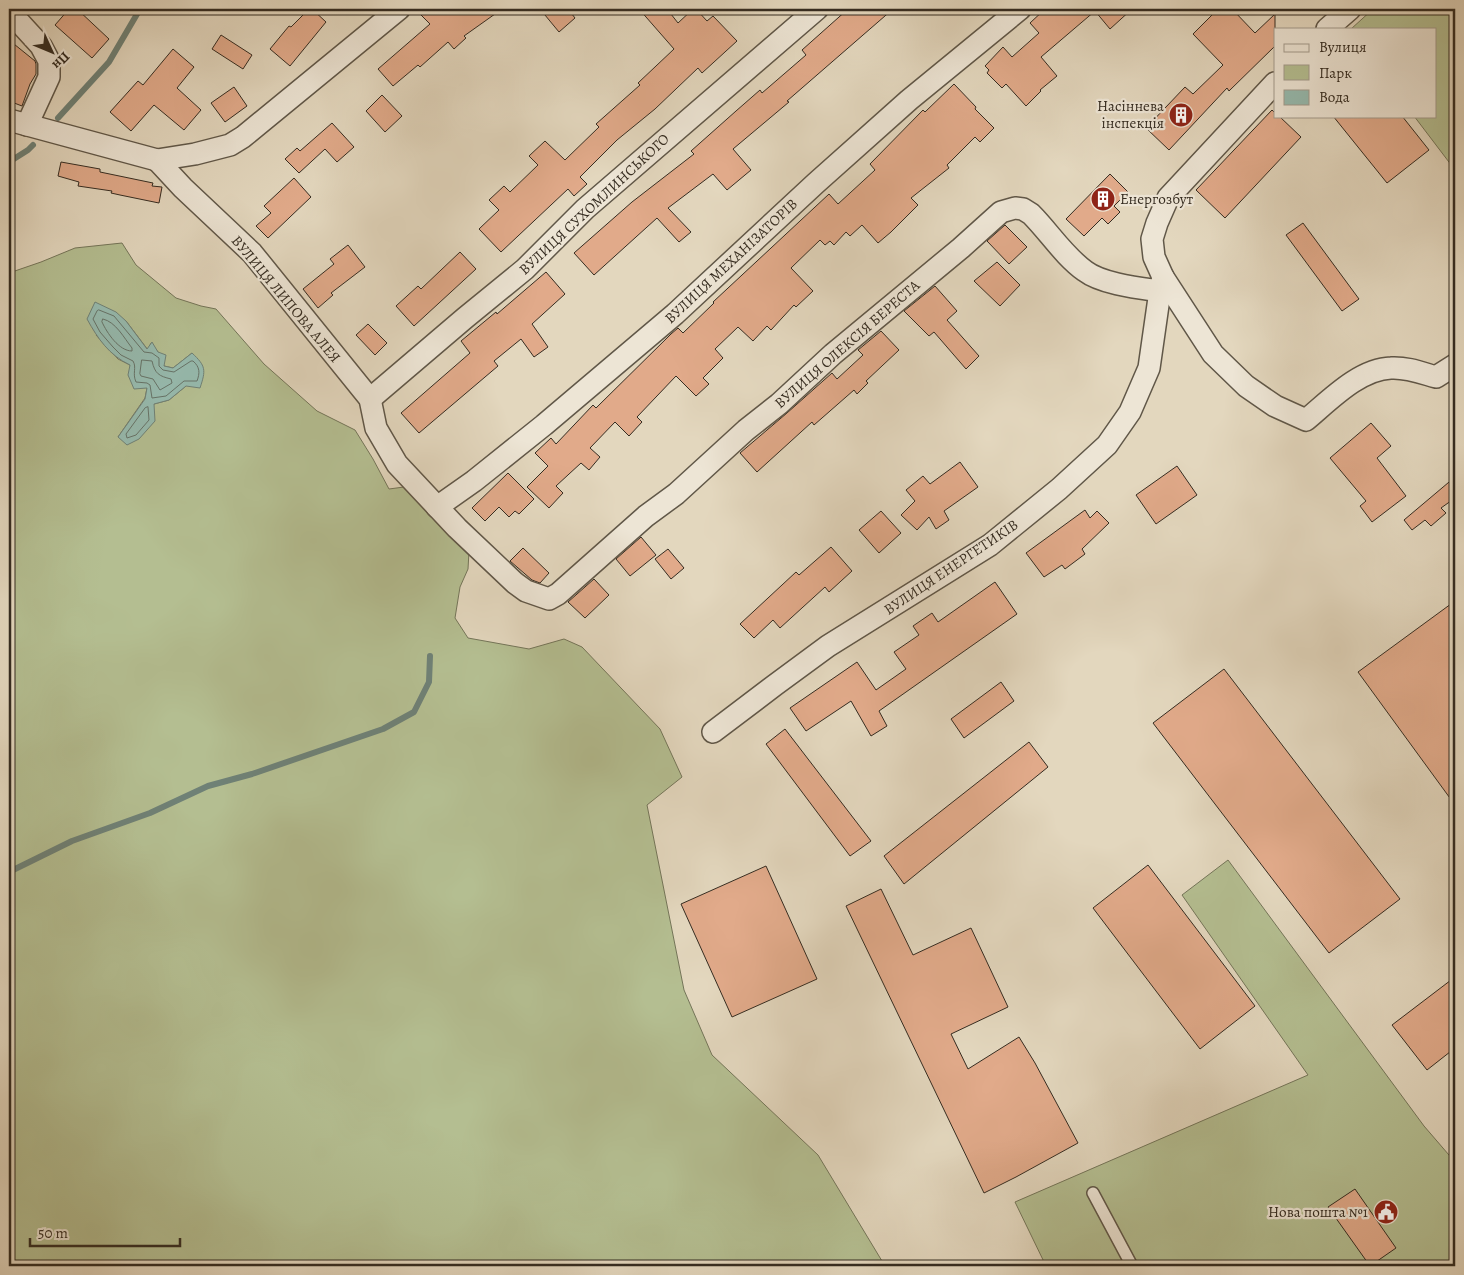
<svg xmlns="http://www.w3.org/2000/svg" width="1464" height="1275" font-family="Alegreya,serif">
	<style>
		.green { fill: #b4be91; stroke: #747559; fill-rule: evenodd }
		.water { fill: #96baae; stroke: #6f8176 }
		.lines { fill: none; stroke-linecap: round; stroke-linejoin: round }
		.shore { stroke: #667368; stroke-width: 1 }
		.stream { stroke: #6f8176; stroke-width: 6 }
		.building { fill: #e1aa8a; stroke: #352c21 }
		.service-casing { stroke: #605748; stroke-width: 14 }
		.minor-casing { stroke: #605748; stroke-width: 24 }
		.service { stroke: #ede5d5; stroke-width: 11 }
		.minor { stroke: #ede5d5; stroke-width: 21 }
		.labels { text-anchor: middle; stroke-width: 4.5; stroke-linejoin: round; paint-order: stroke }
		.poi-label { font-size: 15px; fill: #352c21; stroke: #ede5d5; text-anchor: end }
		.street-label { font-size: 15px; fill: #352c21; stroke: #ede5d5 }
	</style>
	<rect width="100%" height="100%" fill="#e3d7be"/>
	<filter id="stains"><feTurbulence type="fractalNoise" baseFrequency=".004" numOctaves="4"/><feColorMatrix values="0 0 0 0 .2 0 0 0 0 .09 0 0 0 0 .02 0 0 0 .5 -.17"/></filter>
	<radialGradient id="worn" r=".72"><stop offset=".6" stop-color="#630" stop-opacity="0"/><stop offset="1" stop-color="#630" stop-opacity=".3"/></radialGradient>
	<g class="green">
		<polygon points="1373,9 1455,9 1455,170 1414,116 1435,116 1435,29 1351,29"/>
		<path d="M122 243 136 265 176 298 201 306 216 309 264 364 317 411 355 430 373 459 389 489 404 487 443 528 469 551 468 569 460 587 455 618 468 638 529 649 564 639 582 647 660 729 682 777 647 805 684 990 712 1055 818 1155 885 1266H9V273L41 262 75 248ZM126 321 148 350 151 343 158 352 164 366 173 368 192 353 186 386 169 400 154 404 118 437 145 398 147 388 130 365 118 359 96 335Z"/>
		<polygon points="1228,860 1424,1126 1455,1162 1455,1266 1046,1266 1015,1202 1308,1075 1182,895"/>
	</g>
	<path class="water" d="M95 302 116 312 126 321 147 349 152 342 158 352 166 355 164 366 173 368 192 353C206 366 206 370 200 388L186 386 169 400 154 404 155 421 139 439 127 445 118 437 145 399 147 388 134 389 128 375 130 365C109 355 98 339 87 319Z"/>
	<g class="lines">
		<g class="shore">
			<path d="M99 310 114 316 144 352 152 353 159 358V366L163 370 174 372 191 361H193C200 367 200 373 197 381H184L166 396 152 398 150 385 147 383 136 382C132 373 137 368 133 361L121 355 113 347 100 332 93 319 97 311Z"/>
			<path d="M103 319C116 322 124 338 132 348V351C119 351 107 333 102 322Z"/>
			<path d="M142 360 152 361C155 374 159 376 171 379L172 383 160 390 153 379 141 376 140 374Z"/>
			<polygon points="148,407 149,420 136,435 127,438 126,434 145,408"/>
		</g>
		<g class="stream">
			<polyline points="58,118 109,62 140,9"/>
			<polyline points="9,162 28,150 33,145"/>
			<polyline points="9,872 72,841 150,813 208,786 252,774 383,729 414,712 429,682 430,656"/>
		</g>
	</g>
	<g class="building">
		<polygon points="69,9 77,9 109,39 92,58 55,25"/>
		<polygon points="309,9 312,9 326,22 290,66 270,49 289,26 291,27"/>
		<polygon points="415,9 437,9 443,14 451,9 502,9 464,36 466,38 454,49 448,42 420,67 418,65 393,86 378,69 430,24"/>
		<polygon points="540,9 568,9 575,18 559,32"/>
		<polygon points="639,9 667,9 678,23 693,9 696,9 707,21 713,16 737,41 702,73 698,68 655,109 617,140 580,177 587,184 574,196 568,189 501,252 479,229 499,210 489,200 504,186 510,192 538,165 529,156 545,141 565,160 599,127 596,124 640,85 638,83 674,49"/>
		<polygon points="848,9 893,9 787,101 789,102 733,149 751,170 727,190 713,174 668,208 691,232 679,242 657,218 594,275 574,253 632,202 694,154 691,151 736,111 760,90 762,93 806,55 802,50"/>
		<polygon points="1045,9 1132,9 1110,29 1095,11 1041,57 1057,76 1040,90 1041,91 1026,106 1006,84 1002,88 987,73 989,70 985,66 1003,47 1012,57 1039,33 1030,23"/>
		<polygon points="1218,9 1232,9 1255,33 1275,14 1275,46 1229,91 1227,88 1169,150 1146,128 1185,87 1193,94 1223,65 1193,34"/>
		<polygon points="221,35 252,55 243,69 212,49"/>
		<polygon points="9,40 35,61 36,64 36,74 30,84 22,106 9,101"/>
		<polygon points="173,49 194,67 177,88 201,110 184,130 154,105 131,131 110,112 138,81 143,85"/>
		<polygon points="954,84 976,107 975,109 994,128 980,142 975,137 947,165 949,168 911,198 918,205 891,232 878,243 862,225 850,236 846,232 834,245 830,241 825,245 820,240 791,268 813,291 796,307 794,305 771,330 767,326 753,341 738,327 715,349 723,358 703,378 709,384 696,396 676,376 637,417 642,422 629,436 615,422 590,448 600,457 589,470 581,463 556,486 563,493 549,508 527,487 548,466 535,453 551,438 556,444 593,405 596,408 671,334 678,328 683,333 714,303 713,302 829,194 838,204 875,170 870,164 923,110 925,112"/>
		<polygon points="234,87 247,106 225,122 211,103"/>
		<polygon points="382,95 402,116 385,132 366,111"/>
		<polygon points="1272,110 1275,113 1275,116 1279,116 1301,137 1225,218 1196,190"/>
		<polygon points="1333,116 1402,116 1429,150 1387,183"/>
		<polygon points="332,123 354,147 337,162 325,149 299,173 285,159 297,148 300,151"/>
		<polygon points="61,162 100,169 100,172 153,183 152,186 162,187 159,203 120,195 111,193 112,191 78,186 79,182 58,176"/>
		<polygon points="1110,174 1128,192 1114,206 1120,212 1108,224 1102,218 1084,236 1066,219"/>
		<polygon points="294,178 311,197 268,238 256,226 271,213 264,206"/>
		<polygon points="1303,223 1359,299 1342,311 1286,235"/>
		<polygon points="1005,225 1027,247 1009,264 987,241"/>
		<polygon points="348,245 365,267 331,293 333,295 318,308 303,289 334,264 330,259"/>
		<polygon points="460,252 476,269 414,326 396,306 418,286 421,289"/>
		<polygon points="997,262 1020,285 1000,306 974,281"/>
		<polygon points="546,272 565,294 532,324 548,347 534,357 521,339 494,361 498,366 419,433 401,413 470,353 461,341 496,312 497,314"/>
		<polygon points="935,286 957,311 947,320 979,356 966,369 934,332 929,336 904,311"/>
		<polygon points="368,324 387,343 375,355 356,335"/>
		<polygon points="881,331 899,350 866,381 868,383 857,394 854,390 814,425 812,422 757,472 740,453 787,413 832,373 837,379 863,355 858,350"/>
		<polygon points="1371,423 1391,446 1377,458 1406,496 1372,522 1360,506 1366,501 1330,458"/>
		<polygon points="960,462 978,487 944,511 949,520 936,529 929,517 917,530 901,515 915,501 906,490 923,476 930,484"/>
		<polygon points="1177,466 1197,495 1156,524 1136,495"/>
		<polygon points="508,473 534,499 519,514 515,511 509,517 499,507 485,521 472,508"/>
		<polygon points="1455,477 1455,498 1441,508 1446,513 1431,526 1425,520 1412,530 1404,520"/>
		<polygon points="1085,510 1090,518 1097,511 1109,523 1082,549 1085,554 1065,569 1062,565 1044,577 1026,553"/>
		<polygon points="881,511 901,533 879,553 859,530"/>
		<polygon points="641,537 656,555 630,576 616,559"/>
		<polygon points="831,547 852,571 829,592 825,587 780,628 773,620 754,638 740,624 796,572 799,575"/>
		<polygon points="523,548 549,573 540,583 532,580 510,561"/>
		<polygon points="668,549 684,568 671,579 655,559"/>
		<polygon points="594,579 609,595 585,618 568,602"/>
		<polygon points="995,582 1017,614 879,711 887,726 871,736 851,701 806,731 790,708 857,662 876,690 906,669 894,652 919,635 913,626 932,613 938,622"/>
		<polygon points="1455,601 1455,805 1358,672"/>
		<polygon points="1224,669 1400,899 1329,953 1153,723"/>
		<polygon points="1001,682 1014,701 964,738 951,719"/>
		<polygon points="785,729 871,841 850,856 766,744"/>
		<polygon points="1029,742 1048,767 904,884 884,856"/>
		<polygon points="1148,865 1255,1006 1200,1049 1093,908"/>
		<polygon points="766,866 817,979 732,1017 681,904"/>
		<polygon points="881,889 913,955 971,928 1008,1007 951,1034 968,1069 1019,1037 1035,1063 1078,1143 1016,1177 984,1193 846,906"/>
		<polygon points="1455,977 1455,1048 1427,1070 1392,1025"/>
		<polygon points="1355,1189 1396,1248 1370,1266 1328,1207"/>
	</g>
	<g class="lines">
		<defs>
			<polyline id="service" points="1093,1193 1132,1266"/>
			<g id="minor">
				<polyline points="9,11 41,46 49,61 49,77 27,125"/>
				<polyline points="1327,29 1350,9"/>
				<polyline points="9,120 157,160 195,154 230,145 243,137 399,9"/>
				<path d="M157 160 183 188 252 253 370 399 376 428 397 464 457 528 515 583 526 591 549 599 558 594 646 516 676 494 746 430 779 404 833 354 961 248 1001 212 1015 208 1023 209 1031 214C1049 232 1064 256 1085 271 1102 284 1139 288 1160 291"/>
				<path d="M1163 277 1213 354 1246 386 1275 406 1306 420C1329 401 1359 369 1391 368 1407 367 1422 373 1436 377L1455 365"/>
				<polyline points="370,399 465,318 525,269 585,209 817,9"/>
				<polyline points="437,507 474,481 544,425 675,314 816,183 909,100 1020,9"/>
				<polyline points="713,732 775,685 828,646 990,545 1059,489 1107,445 1130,412 1149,368 1160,291 1163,277 1154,257 1152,239 1157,223 1168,198 1275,83"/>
			</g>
		</defs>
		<use href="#service" class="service-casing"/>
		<use href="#minor" class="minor-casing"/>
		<use href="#service" class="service"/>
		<use href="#minor" class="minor"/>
	</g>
	<defs>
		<symbol id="building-disc" viewBox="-11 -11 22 22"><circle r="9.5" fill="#8f2418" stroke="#ede5d5"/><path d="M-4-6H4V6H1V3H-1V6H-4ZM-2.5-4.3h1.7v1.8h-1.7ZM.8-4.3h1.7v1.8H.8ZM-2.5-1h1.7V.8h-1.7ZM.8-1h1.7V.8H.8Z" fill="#fff"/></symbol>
		<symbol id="civic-disc" viewBox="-11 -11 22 22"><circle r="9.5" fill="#8f2418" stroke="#ede5d5"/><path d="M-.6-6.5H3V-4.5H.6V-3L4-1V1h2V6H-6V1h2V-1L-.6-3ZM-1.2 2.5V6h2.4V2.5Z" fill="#fff"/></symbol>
	</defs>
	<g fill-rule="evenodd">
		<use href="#building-disc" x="1167" y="101" width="28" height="28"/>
		<use href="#building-disc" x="1089" y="185" width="28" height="28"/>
		<use href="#civic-disc" x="1372" y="1198" width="28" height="28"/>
	</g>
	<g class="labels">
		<g class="poi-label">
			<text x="1164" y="111">Насіннева<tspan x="1164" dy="17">інспекція</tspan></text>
			<text x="1120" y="204" text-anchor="start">Енергозбут</text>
			<text x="1368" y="1217">Нова пошта №1</text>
		</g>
		<g class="street-label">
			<text transform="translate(594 204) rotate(-43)" y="5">ВУЛИЦЯ СУХОМЛИНСЬКОГО</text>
			<text transform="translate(731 261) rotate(-43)" y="5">ВУЛИЦЯ МЕХАНІЗАТОРІВ</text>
			<text transform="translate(286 299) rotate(50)" y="5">ВУЛИЦЯ ЛИПОВА АЛЕЯ</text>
			<text transform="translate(847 344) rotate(-41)" y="5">ВУЛИЦЯ ОЛЕКСІЯ БЕРЕСТА</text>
			<text transform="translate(951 567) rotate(-34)" y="5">ВУЛИЦЯ ЕНЕРГЕТИКІВ</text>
		</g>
	</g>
	<rect width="1464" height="1275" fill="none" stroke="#e3d7be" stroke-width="30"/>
	<rect x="10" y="10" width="1444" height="1255" fill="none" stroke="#352c21" stroke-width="2.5"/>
	<rect x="15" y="15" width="1434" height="1245" fill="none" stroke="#352c21"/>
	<rect x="1274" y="28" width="162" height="90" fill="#ede5d5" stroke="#a39b8d"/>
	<rect x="1284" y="44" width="25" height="8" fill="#ede5d5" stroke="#a39b8d"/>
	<text x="1319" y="52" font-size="15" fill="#352c21">Вулиця</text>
	<rect x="1284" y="65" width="25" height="15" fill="#b4be91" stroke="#a39b8d"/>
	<text x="1319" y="78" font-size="15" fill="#352c21">Парк</text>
	<rect x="1284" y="90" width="25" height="15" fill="#96baae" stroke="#a39b8d"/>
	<text x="1319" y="102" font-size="15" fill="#352c21">Вода</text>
	<g transform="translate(52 52) rotate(134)" stroke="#ede5d5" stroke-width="4" paint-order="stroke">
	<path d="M0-4L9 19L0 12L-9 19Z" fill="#352c21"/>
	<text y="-8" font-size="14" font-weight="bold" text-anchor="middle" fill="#352c21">Пн</text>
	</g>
	<path d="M30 1238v8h150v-8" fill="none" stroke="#352c21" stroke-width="2.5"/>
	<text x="38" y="1238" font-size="15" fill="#352c21" stroke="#ede5d5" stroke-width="4" paint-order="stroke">50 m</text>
	<rect width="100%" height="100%" filter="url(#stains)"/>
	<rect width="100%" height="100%" fill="url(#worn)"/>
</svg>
